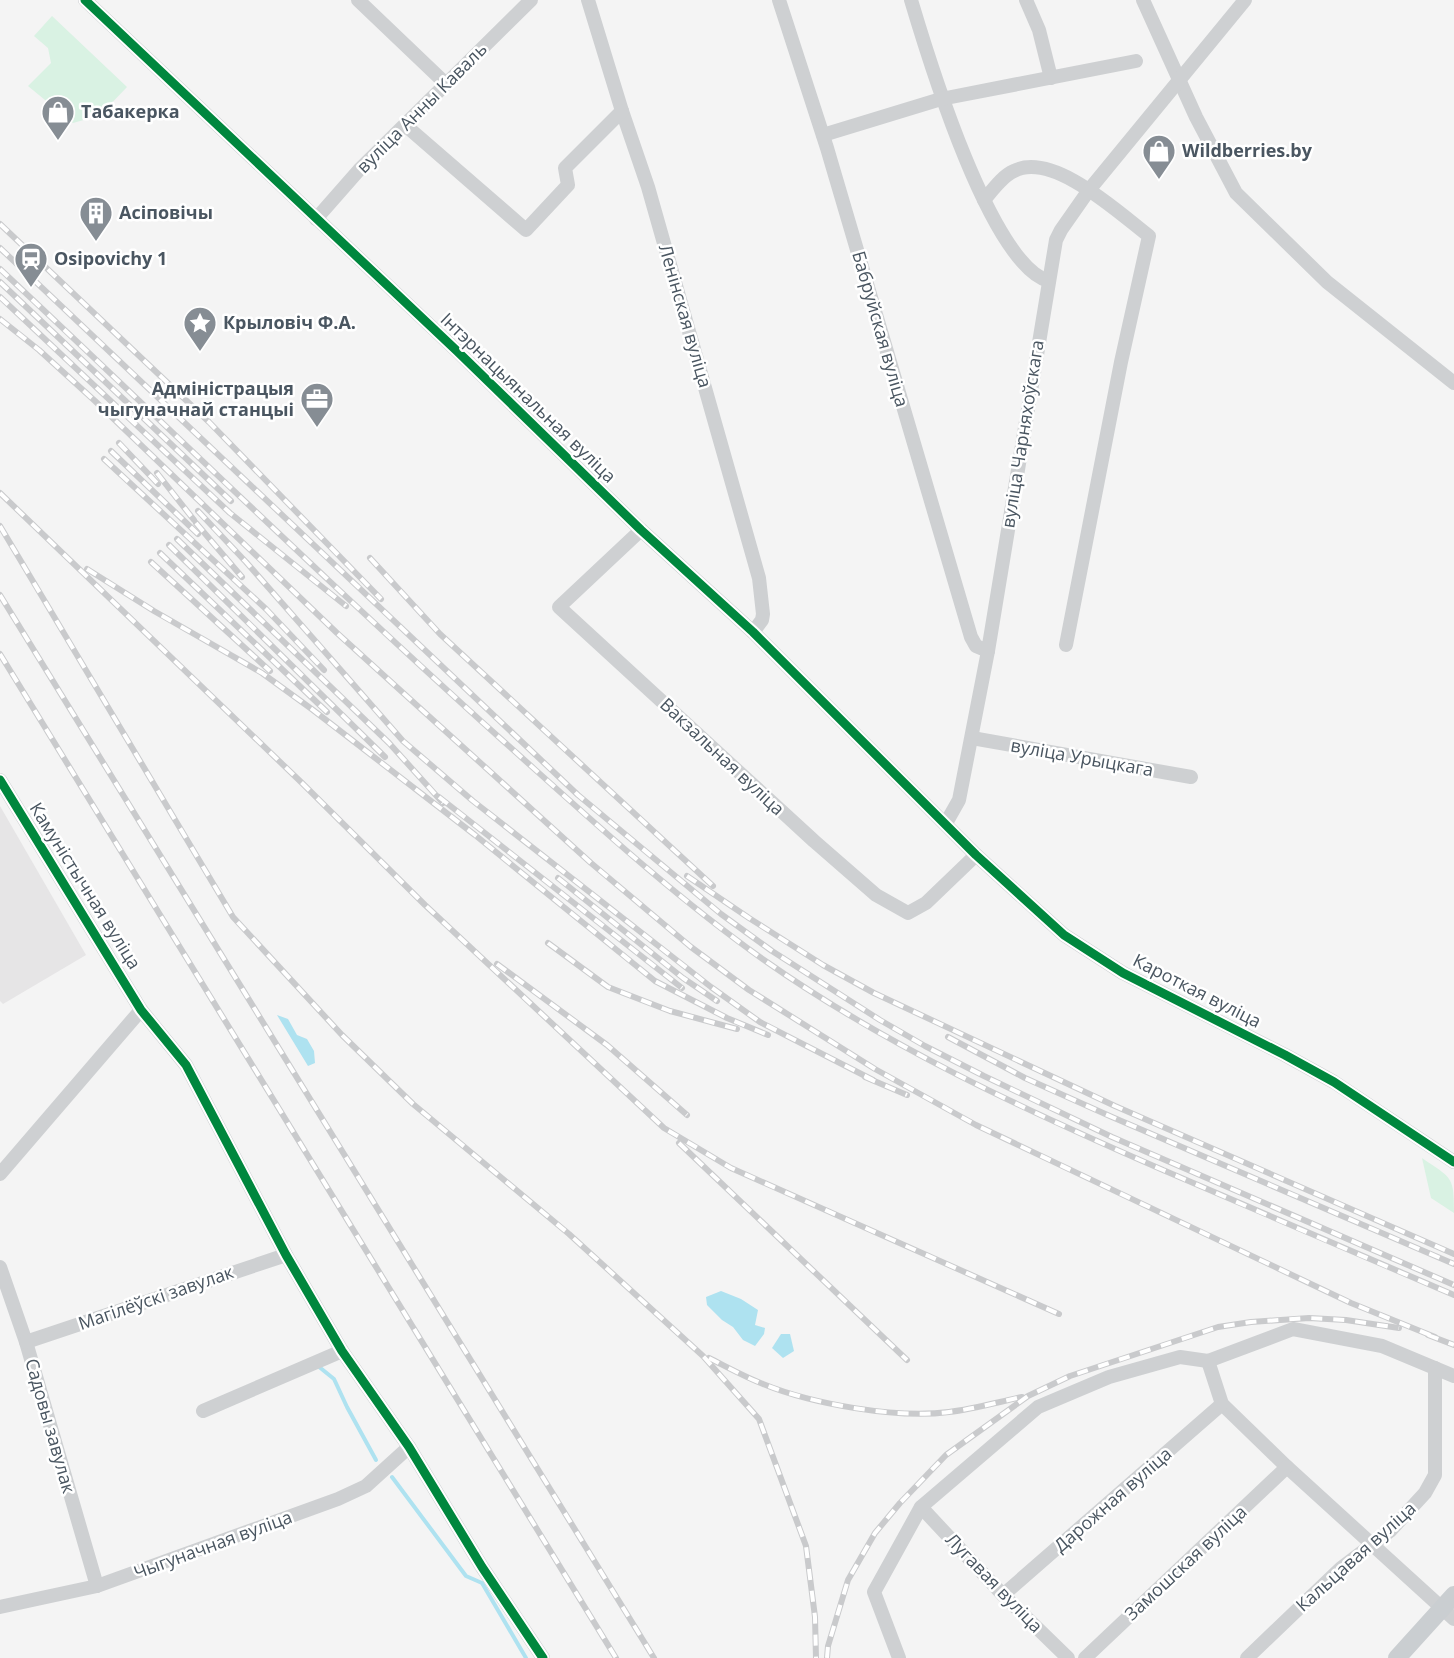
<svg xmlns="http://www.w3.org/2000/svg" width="1454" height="1658" font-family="'Open Sans',sans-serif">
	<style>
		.education { fill: #e6e5e6 }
		.green { fill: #d9f2e3 }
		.water { fill: #aee2f0 }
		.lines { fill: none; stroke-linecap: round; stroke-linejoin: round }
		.stream { stroke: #aee2f0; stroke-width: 4 }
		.minor { stroke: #ced0d2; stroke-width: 14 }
		.major { stroke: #caced1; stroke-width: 18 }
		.rail-casing { stroke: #c9cacc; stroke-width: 6 }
		.rail { stroke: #fff; stroke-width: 4; stroke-dasharray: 11; stroke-linecap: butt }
		.cycleway-casing { stroke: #fff; stroke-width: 13 }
		.cycleway { stroke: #00873e; stroke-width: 9 }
		.labels { text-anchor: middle; stroke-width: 5; stroke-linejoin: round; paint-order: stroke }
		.street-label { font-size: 18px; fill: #4a5661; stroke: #fff }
		.poi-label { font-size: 18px; font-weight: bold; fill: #4a5661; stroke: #fff; text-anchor: start }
	</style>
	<rect width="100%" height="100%" fill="#f4f4f4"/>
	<polygon class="education" points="0,806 86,955 3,1004 0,1001"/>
	<g class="green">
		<polygon points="52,16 127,87 103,112 98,106 87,119 73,123 28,86 51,63 48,48 34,36"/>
		<path d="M1422 1158C1452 1179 1454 1175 1454 1213L1431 1198Z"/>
	</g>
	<g class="water">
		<polygon points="277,1015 288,1019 297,1035 307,1039 314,1051 315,1063 308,1066"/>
		<polygon points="721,1291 741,1299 758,1310 755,1325 765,1328 764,1334 755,1346 743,1340 733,1327 722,1320 707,1305 706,1297"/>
		<polygon points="781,1334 790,1334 794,1351 783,1358 772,1348"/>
	</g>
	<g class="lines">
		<g class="stream">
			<polyline points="318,1366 334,1379 347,1407 376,1460"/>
			<polyline points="392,1477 466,1576 482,1583 526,1658"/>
		</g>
		<g class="minor">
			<polyline points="85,0 457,351 641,530 753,632 976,855 1064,935 1123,973 1285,1055 1334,1082 1454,1162"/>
			<polyline points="358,0 445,83"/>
			<polyline points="588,0 622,111 648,187 759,578 763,614 762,620 753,632"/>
			<polyline points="779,0 827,148 971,637 976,646 988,651"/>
			<path d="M911 0C928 57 991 266 1049 281"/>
			<polyline points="1026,0 1039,30 1051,78"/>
			<polyline points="1143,0 1196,117 1236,193 1327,282 1454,383"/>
			<polyline points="405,125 526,230 568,185 565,168 622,111"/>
			<polyline points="823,135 941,99 1136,61"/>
			<path d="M984 200C992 191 1002 176 1014 171 1053 151 1119 213 1149 236L1121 362 1066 645"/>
			<polyline points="316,219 359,170 531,0"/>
			<polyline points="641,530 559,607 814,841 876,895 908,913 926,903 976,855"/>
			<polyline points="972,738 1191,777"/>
			<polyline points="0,780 141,1010 186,1065 286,1255 342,1351 409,1447 482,1567 543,1658"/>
			<polyline points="946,823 959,800 988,651 1056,240 1061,230 1089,190 1245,0"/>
			<polyline points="0,1174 141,1010"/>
			<polyline points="0,1267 26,1342 97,1586"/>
			<polyline points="26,1342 286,1255"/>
			<polyline points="1208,1361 1222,1404 1287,1467 1454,1619"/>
			<polyline points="203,1411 342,1351"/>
			<polyline points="921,1507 1003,1595 1068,1658"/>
			<polyline points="1003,1595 1222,1404"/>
			<polyline points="0,1607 97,1586 338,1499 366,1486 409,1447"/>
			<polyline points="899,1658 874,1592 921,1507 1038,1407 1109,1377 1180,1357 1208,1361 1293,1329 1382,1346 1454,1376"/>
			<polyline points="1085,1658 1287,1467"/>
			<polyline points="1247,1658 1341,1568 1390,1531 1425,1493 1435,1475 1435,1368"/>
		</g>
		<polyline class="major" points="1397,1658 1454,1595"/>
		<defs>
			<g id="rail">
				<polyline points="0,224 209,422 381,599"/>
				<polyline points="0,248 578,795 721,914 772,951 880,1020 925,1046 984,1076 1112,1137 1454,1285"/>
				<path d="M0 269C167 426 331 586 501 739 586 815 671 894 764 960 888 1047 1025 1110 1163 1170 1260 1212 1357 1254 1454 1295"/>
				<polyline points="0,282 231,501"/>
				<polyline points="0,297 230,513 346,606"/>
				<polyline points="0,319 39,350 95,401 337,633 591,863 691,947 749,990 875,1069 976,1125 1351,1303 1435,1337"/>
				<polyline points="119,443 158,484"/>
				<polyline points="111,451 198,534"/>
				<polyline points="104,459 266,609 324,670"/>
				<polyline points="157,473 194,520"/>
				<polyline points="0,493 302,783 425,905 664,1128 731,1168 1059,1314"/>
				<polyline points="198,511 246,562 403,741 473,801 711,987 760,1022 873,1080"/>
				<polyline points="196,523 242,577"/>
				<polyline points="0,526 233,917 342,1035 413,1104 569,1234 703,1356 759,1419 806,1546 815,1617 816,1658"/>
				<polyline points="177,539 389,743 443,803"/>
				<polyline points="169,545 385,757"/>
				<polyline points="160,553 327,712"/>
				<polyline points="370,558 440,634 713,886"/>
				<polyline points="151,562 270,671"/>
				<polyline points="87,569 154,611 262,673 313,710 475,835 655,981 727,1018 768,1035"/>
				<polyline points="0,595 654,1658"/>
				<polyline points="0,654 616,1658"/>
				<polyline points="439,797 682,988"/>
				<polyline points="687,876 749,918 823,965 874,993 1115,1106 1454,1254"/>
				<polyline points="558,878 683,978 717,1001"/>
				<polyline points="548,943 608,987 670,1011 737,1029"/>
				<polyline points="497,964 607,1045 687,1115"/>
				<polyline points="948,1037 1025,1078 1112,1117 1454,1264"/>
				<polyline points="865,1077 907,1095"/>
				<polyline points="679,1143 907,1360"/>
				<polyline points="1428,1335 1454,1345"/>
				<path d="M709 1358C727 1367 745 1377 763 1384 812 1404 897 1419 949 1412 974 1409 998 1402 1022 1397"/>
				<polyline points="827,1658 828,1646 848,1580 875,1533 900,1503 946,1455 1028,1396 1070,1376 1218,1327 1251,1322 1309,1318 1346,1320 1399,1328"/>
			</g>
		</defs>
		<use href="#rail" class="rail-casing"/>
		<use href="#rail" class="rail"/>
		<defs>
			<g id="cycleway">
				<polyline points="85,0 457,351 641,530 753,632 976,855 1064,935 1123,973 1285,1055 1334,1082 1454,1162"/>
				<polyline points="0,780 141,1010 186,1065 286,1255 342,1351 409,1447 482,1567 543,1658"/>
			</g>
		</defs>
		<use href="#cycleway" class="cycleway-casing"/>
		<use href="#cycleway" class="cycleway"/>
	</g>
	<defs>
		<symbol id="shop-pin" viewBox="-11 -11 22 30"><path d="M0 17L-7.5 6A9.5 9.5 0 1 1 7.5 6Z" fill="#868d94" stroke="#fff"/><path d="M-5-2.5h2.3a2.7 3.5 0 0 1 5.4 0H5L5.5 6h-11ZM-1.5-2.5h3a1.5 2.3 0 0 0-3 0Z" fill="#fff"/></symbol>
		<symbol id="building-pin" viewBox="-11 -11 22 30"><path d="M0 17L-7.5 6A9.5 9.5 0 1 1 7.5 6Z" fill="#868d94" stroke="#fff"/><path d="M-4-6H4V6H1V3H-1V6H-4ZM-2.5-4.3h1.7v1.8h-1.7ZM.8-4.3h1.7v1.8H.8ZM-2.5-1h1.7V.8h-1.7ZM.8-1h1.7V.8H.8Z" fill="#fff"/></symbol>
		<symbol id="station-pin" viewBox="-11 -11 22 30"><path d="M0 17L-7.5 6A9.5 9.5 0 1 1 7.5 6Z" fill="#868d94" stroke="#fff"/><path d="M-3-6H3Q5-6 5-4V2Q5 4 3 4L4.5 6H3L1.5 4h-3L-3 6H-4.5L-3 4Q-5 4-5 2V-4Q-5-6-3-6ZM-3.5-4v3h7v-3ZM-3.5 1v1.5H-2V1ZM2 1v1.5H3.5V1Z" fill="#fff"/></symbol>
		<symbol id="sight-pin" viewBox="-11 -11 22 30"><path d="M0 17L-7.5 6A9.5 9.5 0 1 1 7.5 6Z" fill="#868d94" stroke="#fff"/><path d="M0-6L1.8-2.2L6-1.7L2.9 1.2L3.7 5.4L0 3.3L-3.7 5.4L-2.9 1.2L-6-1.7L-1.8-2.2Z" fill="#fff"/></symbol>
		<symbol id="office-pin" viewBox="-11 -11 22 30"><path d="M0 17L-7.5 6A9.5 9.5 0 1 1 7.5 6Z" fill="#868d94" stroke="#fff"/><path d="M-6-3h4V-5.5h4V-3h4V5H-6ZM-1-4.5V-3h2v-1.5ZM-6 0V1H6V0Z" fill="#fff"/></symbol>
	</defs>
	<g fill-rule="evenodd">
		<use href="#shop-pin" x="39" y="93" width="38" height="52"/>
		<use href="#shop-pin" x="1140" y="132" width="38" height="52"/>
		<use href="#building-pin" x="77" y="194" width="38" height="52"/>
		<use href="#station-pin" x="12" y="240" width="38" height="52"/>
		<use href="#sight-pin" x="181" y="304" width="38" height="52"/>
		<use href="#office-pin" x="298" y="380" width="38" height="52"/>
	</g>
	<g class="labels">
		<g class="street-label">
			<text transform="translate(422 108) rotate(-45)" y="6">вуліца Анны Каваль</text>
			<text transform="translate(685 316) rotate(74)" y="6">Ленінская вуліца</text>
			<text transform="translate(880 329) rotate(74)" y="6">Бабруйская вуліца</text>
			<text transform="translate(528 398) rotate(44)" y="6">Інтэрнацыянальная вуліца</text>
			<text transform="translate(1023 434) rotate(-81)" y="6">вуліца Чарняхоўскага</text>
			<text transform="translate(722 757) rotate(43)" y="6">Вакзальная вуліца</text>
			<text transform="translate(1082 758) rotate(10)" y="6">вуліца Урыцкага</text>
			<text transform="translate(85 886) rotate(58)" y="6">Камуністычная вуліца</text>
			<text transform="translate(1197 991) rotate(27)" y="6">Кароткая вуліца</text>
			<text transform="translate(156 1298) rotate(-19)" y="6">Магілёўскі завулак</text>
			<text transform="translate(50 1426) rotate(74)" y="6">Садовы завулак</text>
			<text transform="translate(1113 1500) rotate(-41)" y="6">Дарожная вуліца</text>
			<text transform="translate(213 1545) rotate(-20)" y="6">Чыгуначная вуліца</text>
			<text transform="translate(1356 1557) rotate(-42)" y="6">Кальцавая вуліца</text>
			<text transform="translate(1186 1563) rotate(-43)" y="6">Замошская вуліца</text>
			<text transform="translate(994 1583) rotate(46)" y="6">Лугавая вуліца</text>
		</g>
		<g class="poi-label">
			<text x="81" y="118">Табакерка</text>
			<text x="1182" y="157">Wildberries.by</text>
			<text x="119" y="219">Асіповічы</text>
			<text x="54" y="265">Osipovichy 1</text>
			<text x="223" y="329">Крыловіч Ф.А.</text>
			<text x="294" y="395" text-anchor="end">Адміністрацыя<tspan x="294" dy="21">чыгуначнай станцыі</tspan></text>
		</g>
	</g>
</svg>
